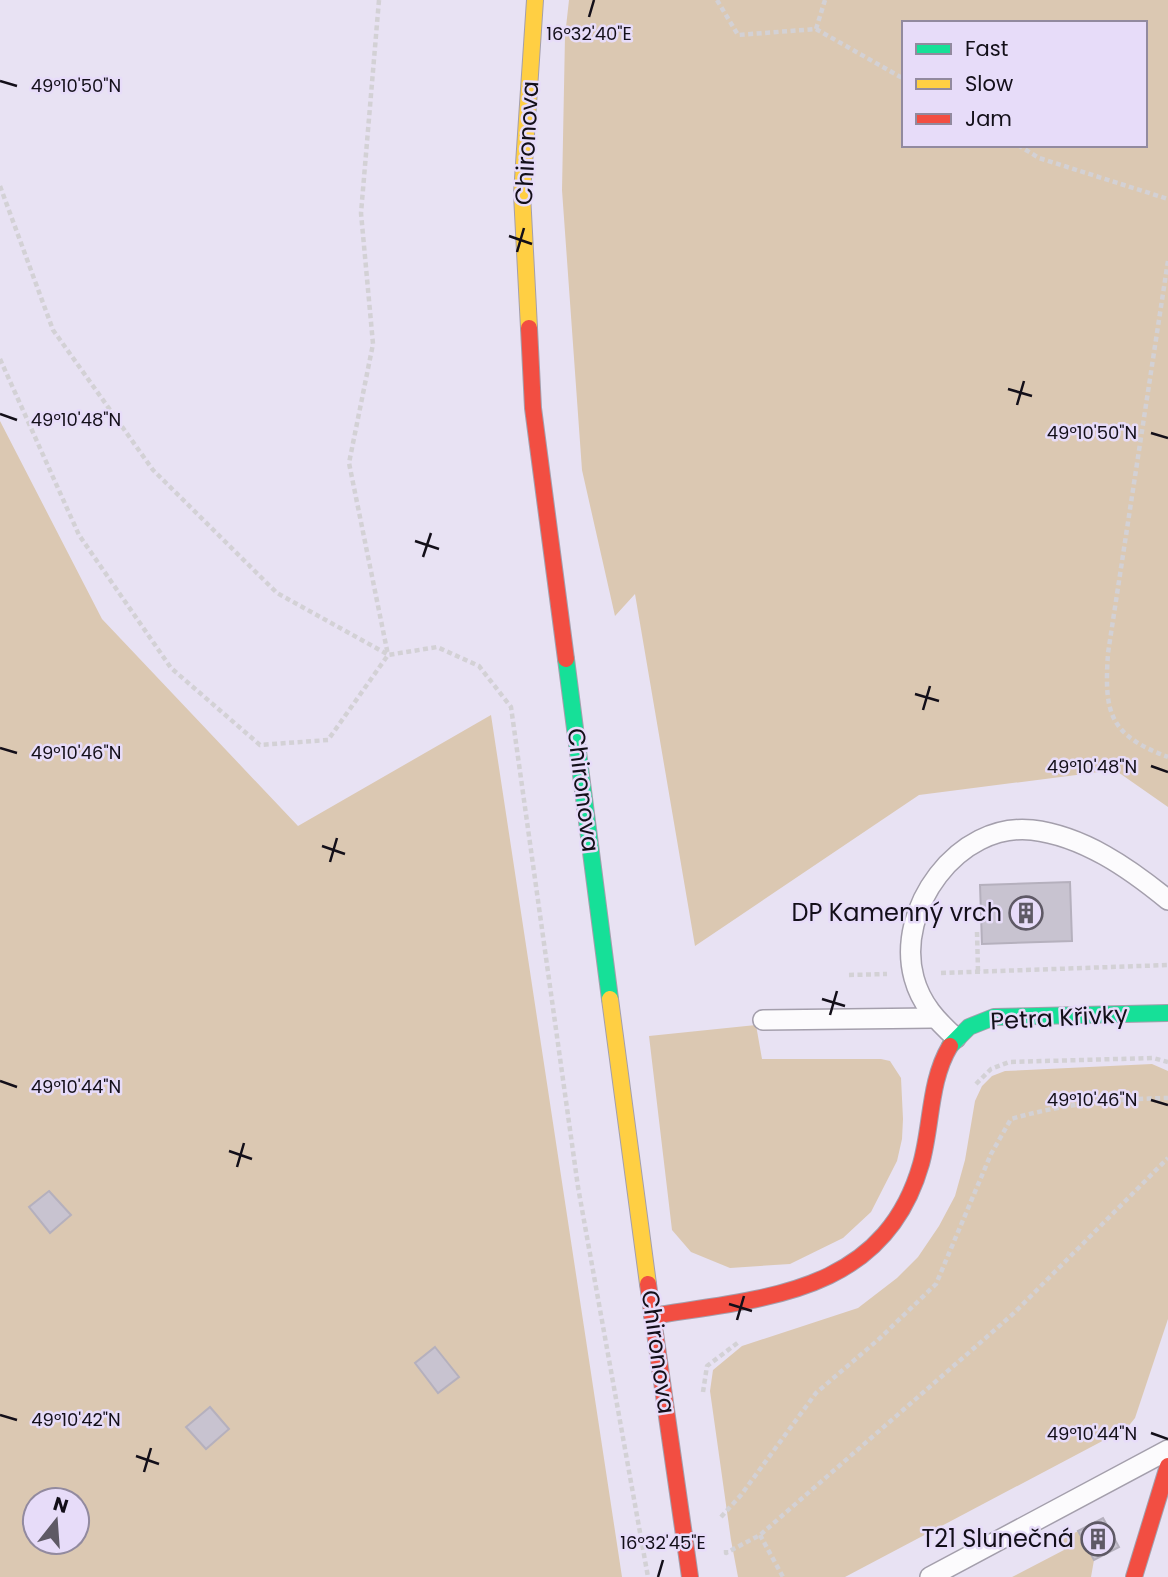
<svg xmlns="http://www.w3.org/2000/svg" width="1168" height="1577" font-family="Poppins,sans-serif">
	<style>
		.green { fill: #dbc8b2; fill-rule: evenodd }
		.building { fill: #c8c3d0; stroke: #b5b0bd; stroke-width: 2 }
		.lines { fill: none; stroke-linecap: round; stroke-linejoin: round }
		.lane-casing { stroke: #a49fac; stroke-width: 22 }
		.fast-casing { stroke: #a49fac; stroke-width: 18 }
		.slow-casing { stroke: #a49fac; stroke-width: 18 }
		.jam-casing { stroke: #a49fac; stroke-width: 18 }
		.path { stroke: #d3d1d5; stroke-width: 4.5; stroke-dasharray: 5 3.5; stroke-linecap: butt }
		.lane { stroke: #fcfbfd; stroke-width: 19 }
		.fast { stroke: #16e098; stroke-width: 16 }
		.slow { stroke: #ffcf43; stroke-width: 16 }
		.jam { stroke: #f24e42; stroke-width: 16 }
		.ticks { fill: none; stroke: #130f19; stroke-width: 2.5 }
		.labels { text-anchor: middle; stroke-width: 5; stroke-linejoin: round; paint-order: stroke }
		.street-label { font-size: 24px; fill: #130f19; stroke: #e7dcf9 }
		.poi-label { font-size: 24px; fill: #130f19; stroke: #e7dcf9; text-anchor: end }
		.ticks-label { font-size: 18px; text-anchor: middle; fill: #130f19; stroke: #e7dcf9; stroke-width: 5; stroke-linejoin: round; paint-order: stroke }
	</style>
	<rect width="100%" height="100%" fill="#e8e2f3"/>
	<g class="green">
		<path d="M569 0H1168V807L1115 770 919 795 695 946 635 594 615 616 582 470 562 190 565 36ZM904 23H1145V145H904Z"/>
		<path d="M0 421 102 619 298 826 491 715 622 1577H0ZM35 1500H77V1542H35Z"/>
		<polygon points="756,1025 762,1059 881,1059 890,1061 901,1078 903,1119 902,1139 897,1161 871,1212 843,1238 790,1264 730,1268 691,1252 672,1230 649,1036"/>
		<polygon points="1152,1064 1168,1071 1168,1319 1135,1418 1127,1428 845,1577 738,1577 731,1540 710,1391 713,1370 742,1346 858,1308 897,1278 918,1257 939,1226 955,1196 965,1160 975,1101 982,1086 992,1076 1005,1071"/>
		<polygon points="1078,1531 1094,1560 1091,1577 1012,1577 1064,1550 1060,1541"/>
	</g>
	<g class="building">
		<polygon points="1070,882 1072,941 982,944 980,885"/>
		<polygon points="49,1191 71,1215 50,1233 29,1207"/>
		<polygon points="435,1347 459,1377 438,1393 415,1363"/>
		<polygon points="210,1407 229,1429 206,1449 186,1427"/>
		<polygon points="1103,1518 1119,1547 1094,1560 1078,1531"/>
	</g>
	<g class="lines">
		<defs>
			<g id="lane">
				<polyline points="763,1020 933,1018"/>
				<path d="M956 1038C937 1021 921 1004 914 978 895 909 958 822 1032 830 1083 836 1129 868 1168 900"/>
				<polyline points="930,1577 1168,1450"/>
			</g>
			<g id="fast">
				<polyline points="566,659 610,999"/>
				<polyline points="950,1046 969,1027 994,1017 1168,1013"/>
			</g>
			<g id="slow">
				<polyline points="529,328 522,194 535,0"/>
				<polyline points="610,999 648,1284"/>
			</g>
			<g id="jam">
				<polyline points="529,328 533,408 566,659"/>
				<polyline points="648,1284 690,1577"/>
				<path d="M652 1316C764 1298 884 1294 921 1164 932 1125 929 1081 950 1046"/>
				<polyline points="1134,1577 1168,1466"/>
			</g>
		</defs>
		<use href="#lane" class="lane-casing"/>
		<use href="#fast" class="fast-casing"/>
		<use href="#slow" class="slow-casing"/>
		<use href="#jam" class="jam-casing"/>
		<g class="path">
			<polyline points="379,0 361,213 373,344 349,463 388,655"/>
			<polyline points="717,0 738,35 816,29 825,0"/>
			<polyline points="816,29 904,79"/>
			<polyline points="1018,145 1039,158 1168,199"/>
			<polyline points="0,186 53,330 153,470 277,593 387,654"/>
			<path d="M1168 261 1108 653C1104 713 1109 735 1168 757"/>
			<polyline points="0,359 79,535 171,668 260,745 328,740 388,655 437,647 479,666 511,707 578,1187 648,1577"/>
			<polyline points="977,932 978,971"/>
			<polyline points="941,973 1168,965"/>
			<polyline points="849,975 887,974"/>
			<polyline points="976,1084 991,1069 1009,1062 1153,1058 1168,1062"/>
			<polyline points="703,1392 707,1366 740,1341"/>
			<path d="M721 1517 741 1495 816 1393 879 1339 936 1284 991 1154 1011 1119C1062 1104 1115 1099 1168 1098"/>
			<polyline points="760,1535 783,1577"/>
			<polyline points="726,1550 726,1553 760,1535 1013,1314 1168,1158"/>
		</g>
		<use href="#lane" class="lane"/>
		<use href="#fast" class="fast"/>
		<use href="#slow" class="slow"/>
		<use href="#jam" class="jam"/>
	</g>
	<path class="ticks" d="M589 17 594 0M0 81 17 86M509 236 532 244M517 252 524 228M1008 389 1032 396M1017 405 1024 381M0 414 17 420M1151 433 1168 438M415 541 439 549M423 557 431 533M915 694 939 701M923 710 930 686M0 748 17 753M1151 766 1168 772M322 846 345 854M330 862 337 838M822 999 845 1006M830 1015 837 991M0 1081 17 1087M1151 1100 1168 1105M229 1151 252 1159M237 1167 244 1143M729 1304 752 1311M737 1320 744 1296M0 1415 17 1420M1151 1433 1168 1439M136 1456 159 1464M144 1472 151 1448M658 1577 663 1560"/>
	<defs>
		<symbol id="building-ring" viewBox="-11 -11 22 22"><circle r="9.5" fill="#e7dcf9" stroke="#5e5965" stroke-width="1.5"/><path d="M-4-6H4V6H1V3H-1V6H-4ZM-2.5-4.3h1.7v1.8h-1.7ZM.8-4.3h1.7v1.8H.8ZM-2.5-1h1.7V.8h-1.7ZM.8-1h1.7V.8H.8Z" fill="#5e5965"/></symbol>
	</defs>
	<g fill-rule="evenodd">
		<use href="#building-ring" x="1007" y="894" width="38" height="38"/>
		<use href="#building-ring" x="1079" y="1520" width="38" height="38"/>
	</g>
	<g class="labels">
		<g class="street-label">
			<text transform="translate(527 143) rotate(-87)" y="8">Chironova</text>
			<text transform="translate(583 790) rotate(83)" y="8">Chironova</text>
			<text transform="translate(1059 1018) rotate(-3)" y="8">Petra Křivky</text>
			<text transform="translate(658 1352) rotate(82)" y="8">Chironova</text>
		</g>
		<g class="poi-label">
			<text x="1002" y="921">DP Kamenný vrch</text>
			<text x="1074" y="1547">T21 Slunečná</text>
		</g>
	</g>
	<g class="ticks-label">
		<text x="589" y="40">16°32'40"E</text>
		<text x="76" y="92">49°10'50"N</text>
		<text x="76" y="426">49°10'48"N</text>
		<text x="1092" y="439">49°10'50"N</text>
		<text x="76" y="759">49°10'46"N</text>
		<text x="1092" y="773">49°10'48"N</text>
		<text x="76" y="1093">49°10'44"N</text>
		<text x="1092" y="1106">49°10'46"N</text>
		<text x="76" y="1426">49°10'42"N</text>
		<text x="1092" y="1440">49°10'44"N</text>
		<text x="663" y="1549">16°32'45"E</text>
	</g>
	<rect x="902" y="21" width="245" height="126" fill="#e7dcf9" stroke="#928a9f" stroke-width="2"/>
	<rect x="916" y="44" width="35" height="10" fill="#16e098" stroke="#928a9f" stroke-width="2"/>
	<text x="965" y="56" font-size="21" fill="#130f19">Fast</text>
	<rect x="916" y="79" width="35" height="10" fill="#ffcf43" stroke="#928a9f" stroke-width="2"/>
	<text x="965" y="91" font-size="21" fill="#130f19">Slow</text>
	<rect x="916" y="114" width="35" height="10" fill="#f24e42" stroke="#928a9f" stroke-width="2"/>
	<text x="965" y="126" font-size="21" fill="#130f19">Jam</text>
	<g transform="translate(56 1521) rotate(17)"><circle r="33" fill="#e7dcf9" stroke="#928a9f" stroke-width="2"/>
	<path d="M0-5L12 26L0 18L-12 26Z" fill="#5e5965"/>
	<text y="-10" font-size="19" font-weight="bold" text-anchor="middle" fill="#130f19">N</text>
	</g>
</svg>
